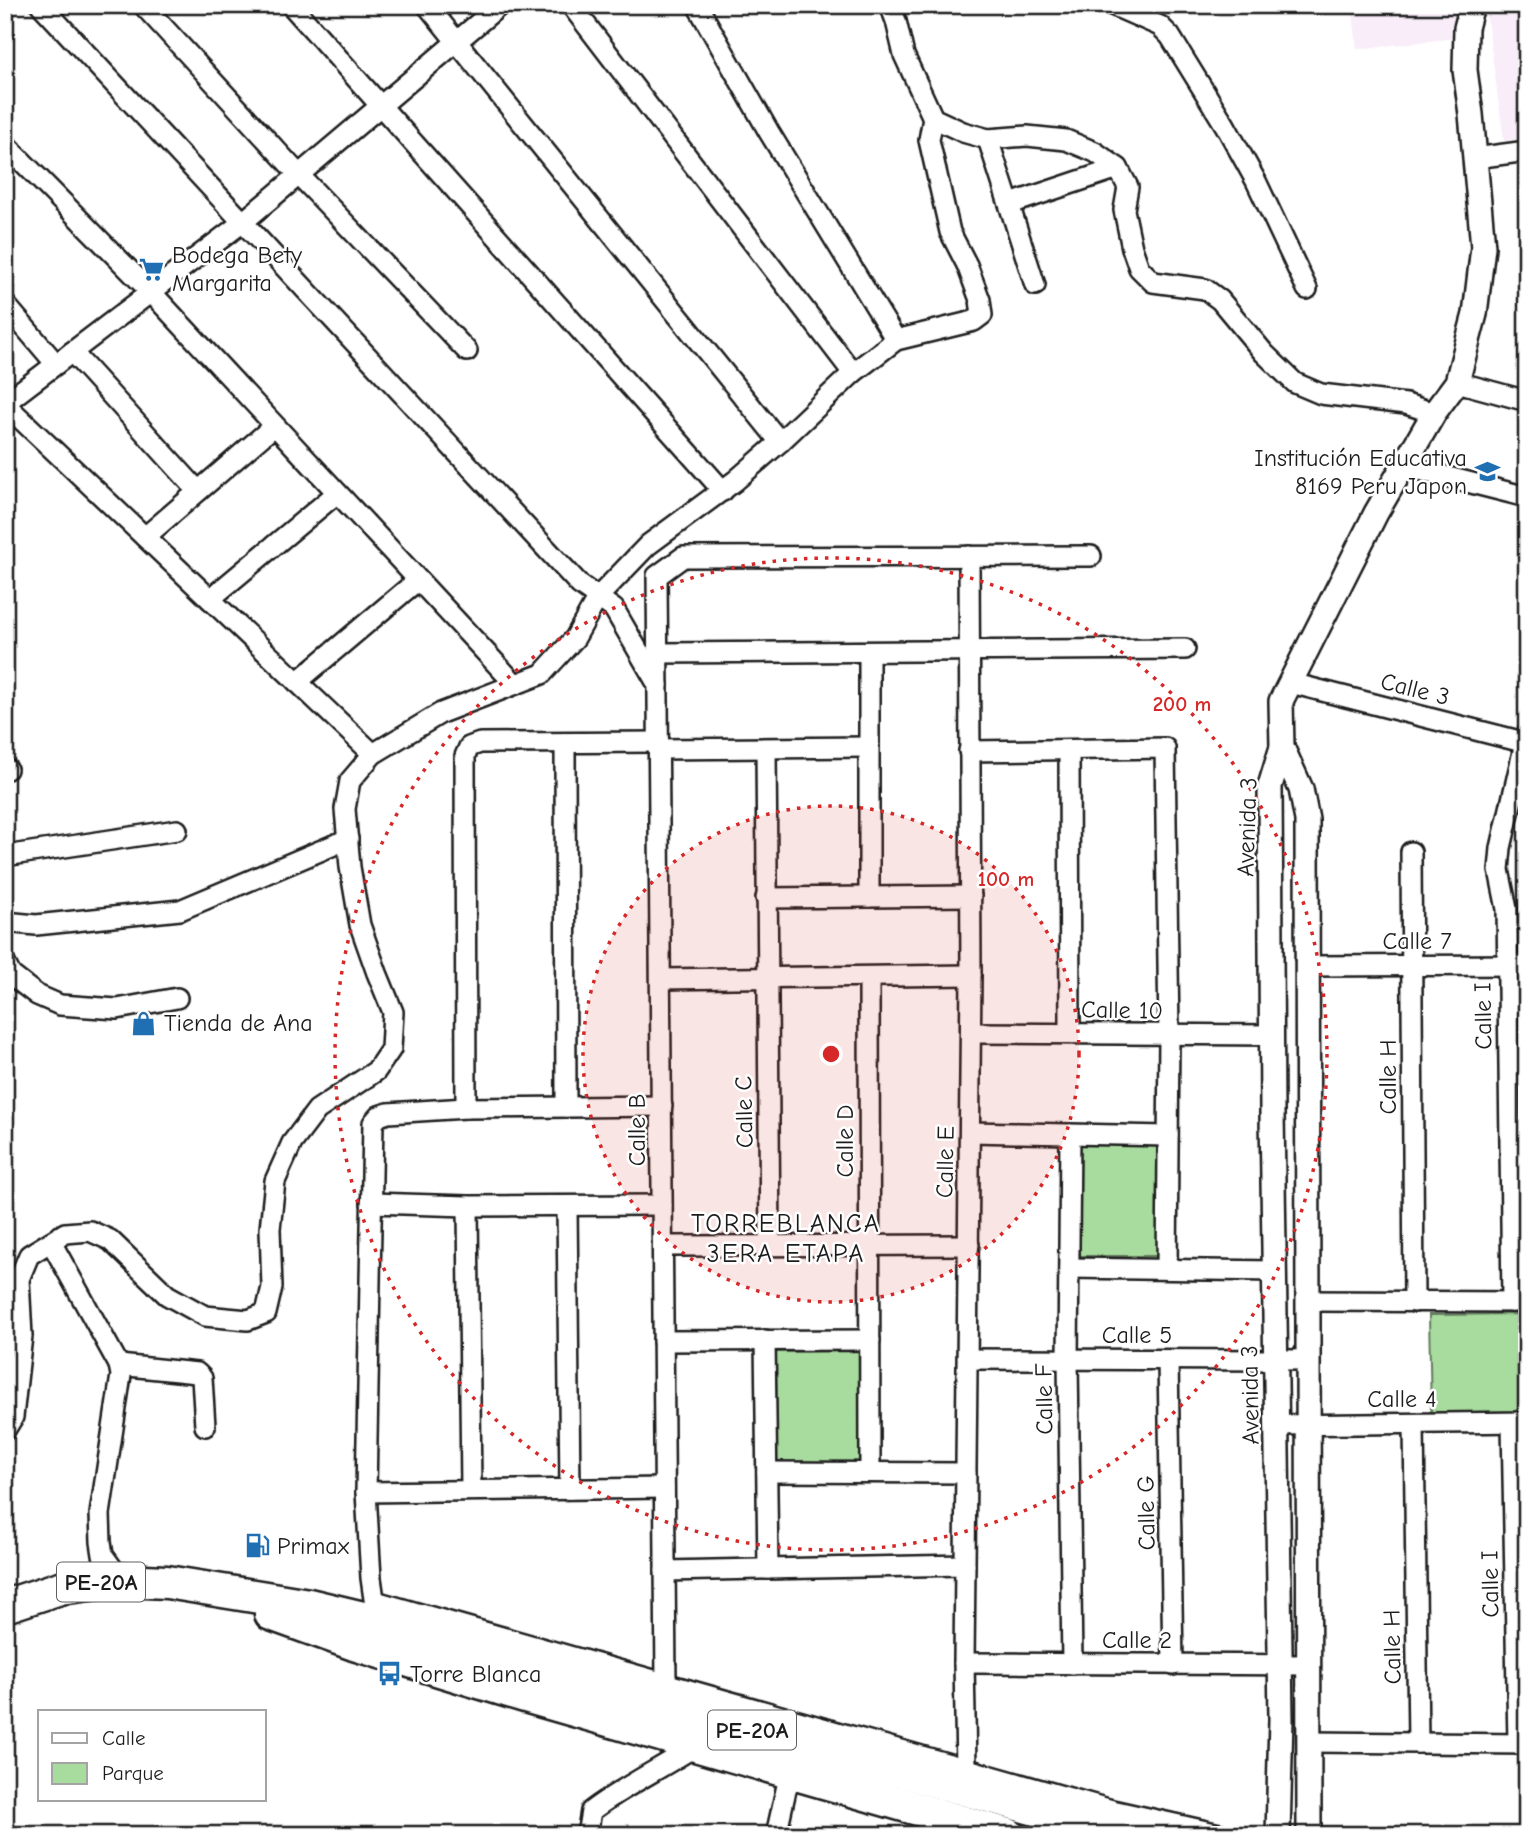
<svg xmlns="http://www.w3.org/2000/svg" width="1532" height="1840" font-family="'Comic Neue',sans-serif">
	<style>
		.built { fill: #f9edfa }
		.green { fill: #a8db9e; stroke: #627c5d; stroke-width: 2 }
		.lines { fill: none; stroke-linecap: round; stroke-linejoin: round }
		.minor-casing { stroke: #1c1c1c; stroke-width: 24 }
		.tertiary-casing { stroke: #1c1c1c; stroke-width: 28 }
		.trunk-casing { stroke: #1c1c1c; stroke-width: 37 }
		.minor { stroke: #fff; stroke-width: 19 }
		.tertiary { stroke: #fff; stroke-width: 23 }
		.trunk { stroke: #fff; stroke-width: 32 }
		.ring { fill: none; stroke: #d62828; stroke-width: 3.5; stroke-dasharray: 3.5 7 }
		.labels { text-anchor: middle; stroke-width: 5; stroke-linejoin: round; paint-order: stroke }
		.shield { fill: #fff; stroke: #606060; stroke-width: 2 }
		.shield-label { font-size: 23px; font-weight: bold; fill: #1c1c1c }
		.poi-label { font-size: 24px; fill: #1c1c1c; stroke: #fff; text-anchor: start }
		.street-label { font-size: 24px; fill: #1c1c1c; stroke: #fff }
		.neighbourhood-label { font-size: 26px; letter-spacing: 2px; fill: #1c1c1c; stroke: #fff }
		.centre { fill: #d62828; stroke: #fff; stroke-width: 3.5 }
		.ring-label { font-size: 21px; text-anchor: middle; font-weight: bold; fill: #d62828; stroke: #fff; stroke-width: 5; stroke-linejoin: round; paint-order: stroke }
	</style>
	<rect width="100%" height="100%" fill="#fff"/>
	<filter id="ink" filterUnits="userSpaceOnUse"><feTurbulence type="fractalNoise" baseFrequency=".0143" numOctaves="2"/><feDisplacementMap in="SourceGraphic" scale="14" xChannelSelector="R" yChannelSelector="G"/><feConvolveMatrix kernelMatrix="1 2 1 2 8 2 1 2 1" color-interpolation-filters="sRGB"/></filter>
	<g filter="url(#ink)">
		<g class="built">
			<polygon points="1352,5 1456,5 1457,38 1357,49"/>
			<polygon points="1485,5 1527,5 1527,138 1504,141"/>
		</g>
		<g class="green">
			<rect x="1080" y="1145" width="77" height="111"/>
			<polygon points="1527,1314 1527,1417 1431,1413 1429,1315"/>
			<polygon points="860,1351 861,1463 777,1464 776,1352"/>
		</g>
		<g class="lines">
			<defs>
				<g id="minor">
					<polyline points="41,5 580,585 614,609 658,685"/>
					<polyline points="143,5 299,175 467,351"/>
					<polyline points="291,5 723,491"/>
					<polyline points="427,5 780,442"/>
					<polyline points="571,5 853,373"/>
					<polyline points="697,5 769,132 896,340"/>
					<polyline points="890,5 896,21 904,55 933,118 963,132 988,139 1027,136 1066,140 1095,152 1118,168 1128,187 1124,210 1132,248 1139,268 1153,282 1205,289 1220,300 1264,353 1295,383 1321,394 1406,404 1434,413"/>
					<polyline points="1112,5 1160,26 1170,36 1225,125 1256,181 1307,289"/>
					<polyline points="988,139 1035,285"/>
					<polyline points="5,144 151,292 515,684"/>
					<polyline points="1475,158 1527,151"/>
					<polyline points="1010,204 1118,168"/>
					<polyline points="5,304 56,364"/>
					<polyline points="72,352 198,491"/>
					<polyline points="1457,382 1527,401"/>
					<polyline points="5,403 243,222 500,5"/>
					<polyline points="5,404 373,754"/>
					<polyline points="1404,466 1527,497"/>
					<polyline points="145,537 274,426"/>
					<polyline points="210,599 337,493"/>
					<polyline points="869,652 869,897"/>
					<polyline points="658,653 1185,649"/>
					<polyline points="297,682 418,580"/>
					<polyline points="1291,683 1527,743"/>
					<polyline points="565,743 566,1107"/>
					<polyline points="659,749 869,747"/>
					<polyline points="766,749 770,1246"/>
					<polyline points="1069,750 1070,1033"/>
					<polyline points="969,751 1165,748 1169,1035 1167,1269"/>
					<polyline points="5,769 7,769"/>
					<polyline points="1411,852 1414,1302"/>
					<polyline points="5,856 177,830"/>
					<polyline points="766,898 971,896"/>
					<polyline points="5,922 36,925 180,910 348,839"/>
					<polyline points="5,963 11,975 37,995 60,1005 117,1009 177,998"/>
					<polyline points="1307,966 1527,965"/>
					<polyline points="869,977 870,1472"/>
					<polyline points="661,979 971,975"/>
					<polyline points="971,1033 1272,1035"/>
					<polyline points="466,1108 465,756 469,747 480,743 659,742"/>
					<polyline points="970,1132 1168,1136"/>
					<polyline points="1070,1134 1068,1360 1072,1664"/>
					<polyline points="371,1203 468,1206 662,1205"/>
					<polyline points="468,1206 471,1490"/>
					<polyline points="567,1206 570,1489"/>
					<polyline points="51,1242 119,1365 121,1375 100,1514 101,1542 103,1555 121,1580"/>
					<polyline points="663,1246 969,1245"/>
					<polyline points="1069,1268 1275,1271"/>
					<polyline points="1308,1301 1527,1302"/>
					<polyline points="1512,1302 1507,909 1499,870 1501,848 1527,734"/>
					<polyline points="765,1340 768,1569"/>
					<polyline points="663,1341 870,1340"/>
					<polyline points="968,1359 1307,1360"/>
					<polyline points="1168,1360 1173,1665"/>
					<polyline points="119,1365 197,1373 202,1378 205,1426"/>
					<polyline points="1512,1423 1518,1744"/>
					<polyline points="1414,1424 1418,1743"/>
					<polyline points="1277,1425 1527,1422"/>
					<polyline points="5,1430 13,1417 22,1336 19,1279 29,1255 65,1233 90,1231 110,1240 167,1295 205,1316 248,1320 266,1313 272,1287 270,1229 275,1181 292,1143 317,1110 376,1071 391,1049 393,1012 377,973 360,925 350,867 345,809 350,781 373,754 441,713 542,674 575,638 598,597 648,545 735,481 780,442 853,373 896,340 974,321 982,315 980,300 967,265 950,232 929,140 933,118"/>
					<polyline points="767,1472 966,1473"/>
					<polyline points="366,1492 664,1488"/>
					<polyline points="665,1571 965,1565"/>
					<polyline points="375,1601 1112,1810 1224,1835"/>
					<polyline points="376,1613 371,1578 366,1492 373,1123 379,1116 388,1113 466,1108 662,1106"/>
					<polyline points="964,1663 1309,1665"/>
					<polyline points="666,1684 657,576 683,557 1091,556"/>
					<polyline points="1309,1742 1527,1744"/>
					<polyline points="966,1768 964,1663 971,975 969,556"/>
					<path d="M587 1835 591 1811C624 1786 662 1768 697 1745"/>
					<polyline points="776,1835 790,1772"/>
				</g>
				<g id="tertiary">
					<polyline points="1282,747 1301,789 1307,820 1309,1835"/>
					<polyline points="1278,1835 1281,1719 1272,1113 1270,786 1282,747 1281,701 1376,513 1434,413 1457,382 1475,314 1483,247 1471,114 1465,70 1466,28 1472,5"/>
				</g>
				<g id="trunk">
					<polyline points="5,1606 60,1588 121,1580 167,1582 309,1605 376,1621 666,1706 1129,1835"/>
					<polyline points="271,1614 357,1645 525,1696 1008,1835"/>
				</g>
			</defs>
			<use href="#minor" class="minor-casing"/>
			<use href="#tertiary" class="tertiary-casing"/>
			<use href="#trunk" class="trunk-casing"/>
			<use href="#minor" class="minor"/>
			<use href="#tertiary" class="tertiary"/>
			<use href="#trunk" class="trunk"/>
		</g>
	</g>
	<circle cx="831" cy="1054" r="248" fill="#d62828" fill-opacity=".12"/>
	<g class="ring">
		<circle cx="831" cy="1054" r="248"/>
		<circle cx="831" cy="1054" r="496"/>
	</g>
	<defs>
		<symbol id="supermarket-bare" viewBox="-9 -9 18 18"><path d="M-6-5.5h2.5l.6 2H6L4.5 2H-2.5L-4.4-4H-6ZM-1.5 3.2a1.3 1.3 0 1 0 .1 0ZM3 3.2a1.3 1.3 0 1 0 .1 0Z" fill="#1f6fb2" stroke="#fff" stroke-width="2.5" paint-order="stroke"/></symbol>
		<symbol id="school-bare" viewBox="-9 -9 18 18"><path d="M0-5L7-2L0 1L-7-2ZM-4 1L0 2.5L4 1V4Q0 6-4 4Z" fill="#1f6fb2" stroke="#fff" stroke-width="2.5" paint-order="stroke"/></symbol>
		<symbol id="shop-bare" viewBox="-9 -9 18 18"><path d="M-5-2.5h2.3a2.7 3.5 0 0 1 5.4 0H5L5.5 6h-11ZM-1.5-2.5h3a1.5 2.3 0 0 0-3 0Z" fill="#1f6fb2" stroke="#fff" stroke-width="2.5" paint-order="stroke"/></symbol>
		<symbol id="fuel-bare" viewBox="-9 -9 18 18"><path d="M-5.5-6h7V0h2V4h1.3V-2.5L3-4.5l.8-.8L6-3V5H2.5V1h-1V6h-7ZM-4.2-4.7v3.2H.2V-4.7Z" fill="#1f6fb2" stroke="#fff" stroke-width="2.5" paint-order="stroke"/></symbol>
		<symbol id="bus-bare" viewBox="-9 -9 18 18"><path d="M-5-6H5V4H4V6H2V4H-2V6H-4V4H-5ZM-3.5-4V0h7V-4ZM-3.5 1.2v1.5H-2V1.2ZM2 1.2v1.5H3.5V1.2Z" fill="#1f6fb2" stroke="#fff" stroke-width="2.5" paint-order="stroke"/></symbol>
	</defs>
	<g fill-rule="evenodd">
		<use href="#supermarket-bare" x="134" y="252" width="35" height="35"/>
		<use href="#school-bare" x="1470" y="454" width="35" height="35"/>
		<use href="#shop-bare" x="126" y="1006" width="35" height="35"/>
		<use href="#fuel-bare" x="240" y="1528" width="35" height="35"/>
		<use href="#bus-bare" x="372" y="1656" width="35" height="35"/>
	</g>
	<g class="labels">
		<g class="shield">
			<rect x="57" y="1562.5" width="88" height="39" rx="5"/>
			<rect x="708" y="1710.5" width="88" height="39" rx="5"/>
		</g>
		<g class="shield-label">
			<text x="101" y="1590">PE-20A</text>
			<text x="752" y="1738">PE-20A</text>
		</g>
		<g class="poi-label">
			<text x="172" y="263">Bodega Bety<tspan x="172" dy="28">Margarita</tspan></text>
			<text x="1467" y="466" text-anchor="end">Institución Educativa<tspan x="1467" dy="28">8169 Peru Japon</tspan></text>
			<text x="164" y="1031">Tienda de Ana</text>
			<text x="277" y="1554">Primax</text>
			<text x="410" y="1682">Torre Blanca</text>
		</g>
		<g class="street-label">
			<text transform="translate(1415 689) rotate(14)" y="8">Calle 3</text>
			<text transform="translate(1247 827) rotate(-88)" y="8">Avenida 3</text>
			<text x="1417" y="949">Calle 7</text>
			<text transform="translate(1122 1010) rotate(1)" y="8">Calle 10</text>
			<text transform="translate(1483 1016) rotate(-91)" y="8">Calle I</text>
			<text transform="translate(1388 1077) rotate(-90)" y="8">Calle H</text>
			<text transform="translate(744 1112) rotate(-91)" y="8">Calle C</text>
			<text transform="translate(637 1130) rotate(-90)" y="8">Calle B</text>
			<text transform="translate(845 1141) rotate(-90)" y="8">Calle D</text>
			<text transform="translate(945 1162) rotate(-89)" y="8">Calle E</text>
			<text x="1137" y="1343">Calle 5</text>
			<text transform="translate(1250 1395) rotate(-91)" y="8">Avenida 3</text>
			<text transform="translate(1044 1399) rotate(-91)" y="8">Calle F</text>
			<text x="1402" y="1407">Calle 4</text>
			<text transform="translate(1146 1513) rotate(-91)" y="8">Calle G</text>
			<text transform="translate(1490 1584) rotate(-91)" y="8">Calle I</text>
			<text x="1137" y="1648">Calle 2</text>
			<text transform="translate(1392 1647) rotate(-91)" y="8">Calle H</text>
		</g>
		<g class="neighbourhood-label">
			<text x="786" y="1232">TORREBLANCA<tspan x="786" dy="30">3ERA ETAPA</tspan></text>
		</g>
	</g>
	<circle cx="831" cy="1054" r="10" class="centre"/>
	<g class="ring-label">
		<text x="1182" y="711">200 m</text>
		<text x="1006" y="886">100 m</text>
	</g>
	<rect width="1532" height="1840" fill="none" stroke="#fff" stroke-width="28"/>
	<rect x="14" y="14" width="1504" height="1812" fill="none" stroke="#1c1c1c" stroke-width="2.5" filter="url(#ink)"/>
	<rect x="38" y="1710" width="228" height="91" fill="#ffffff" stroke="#a4a4a4" stroke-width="2"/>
	<rect x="52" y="1733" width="35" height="10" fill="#ffffff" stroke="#a4a4a4" stroke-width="2"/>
	<text x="102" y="1745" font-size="21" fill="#1c1c1c">Calle</text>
	<rect x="52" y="1763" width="35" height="21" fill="#a8db9e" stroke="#a4a4a4" stroke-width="2"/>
	<text x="102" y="1780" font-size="21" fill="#1c1c1c">Parque</text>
</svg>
